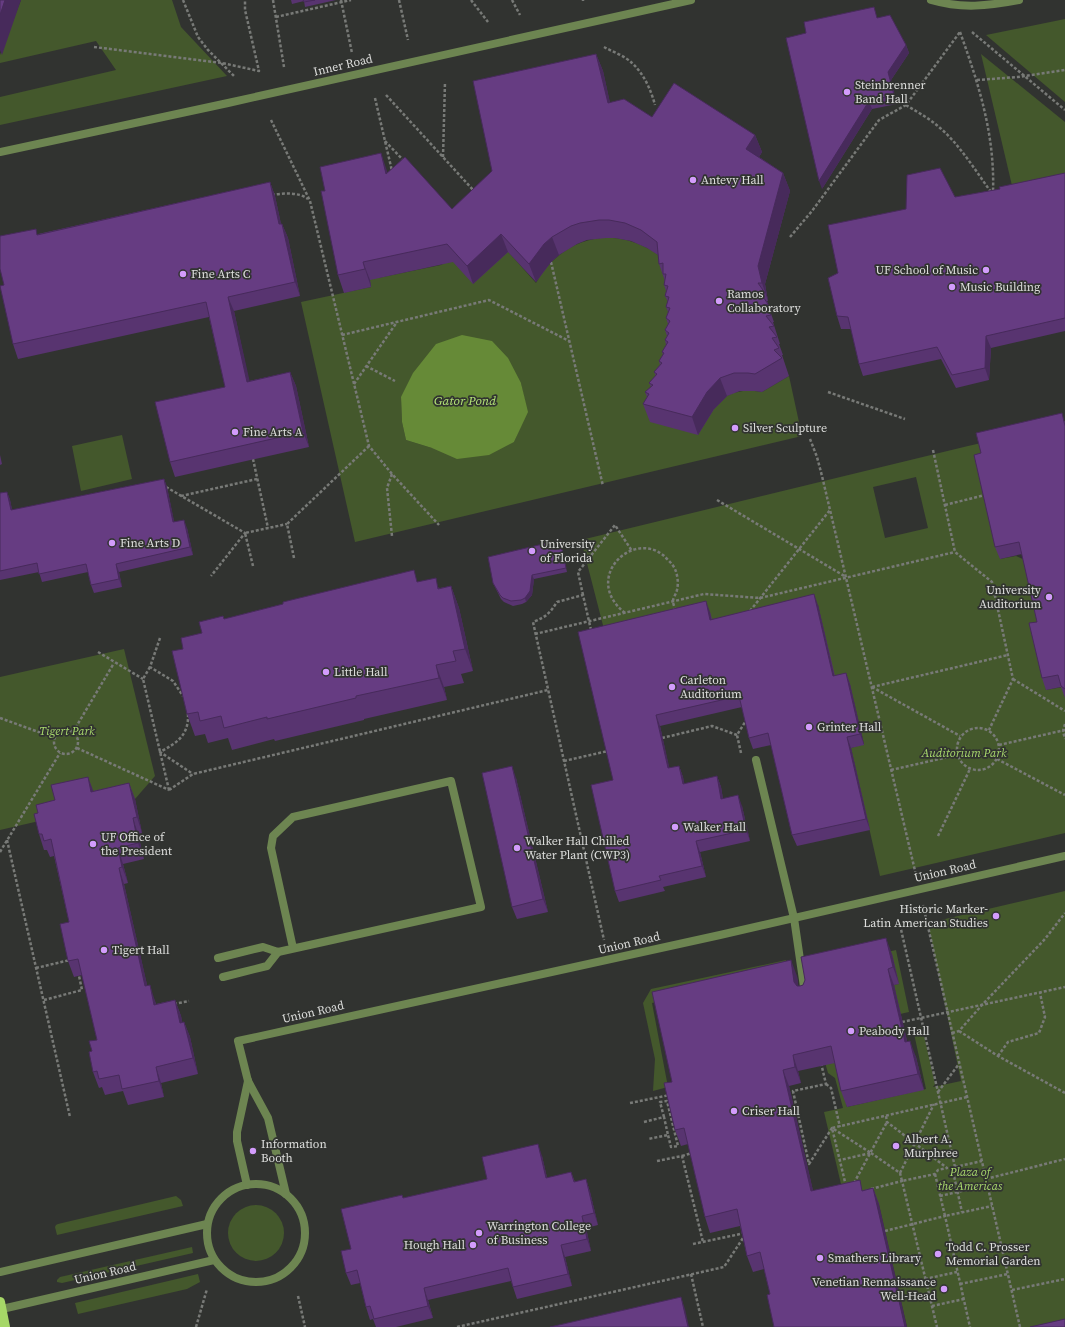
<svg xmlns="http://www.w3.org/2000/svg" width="1065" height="1327" font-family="'Source Serif 4',serif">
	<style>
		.green { fill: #44582c; fill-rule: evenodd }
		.water { fill: #668a37 }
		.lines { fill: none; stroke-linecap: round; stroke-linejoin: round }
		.path { stroke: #787a77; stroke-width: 2.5; stroke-dasharray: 3 2; stroke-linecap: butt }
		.lane { stroke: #6d8551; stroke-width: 8 }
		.street { stroke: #6d8551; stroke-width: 8 }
		.primary { stroke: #a6d767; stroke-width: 10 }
		.wall { fill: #583470 }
		.shaded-wall { fill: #472a5b }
		.building { fill: #663c82; stroke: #472a5b }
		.poi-dot { fill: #d39cfc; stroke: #313330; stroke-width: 1.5 }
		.labels { text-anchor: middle; stroke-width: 3.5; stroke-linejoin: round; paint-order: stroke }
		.street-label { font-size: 12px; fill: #dedfdd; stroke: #313330 }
		.poi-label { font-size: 12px; fill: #dedfdd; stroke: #313330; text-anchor: start }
		.park-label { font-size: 12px; font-style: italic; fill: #a9da6d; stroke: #313330 }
		.water-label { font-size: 13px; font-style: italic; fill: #b4e578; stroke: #313330 }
	</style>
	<rect width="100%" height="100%" fill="#313330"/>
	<g class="green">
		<polygon points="21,0 172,0 181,27 227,76 0,125 0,97 116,70 96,41 0,63 0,55"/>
		<polygon points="1065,19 1065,102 986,35"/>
		<polygon points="981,54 1065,122 1065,181 1014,194"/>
		<path d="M495 237 536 283C559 242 604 225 647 248 654 251 661 257 667 262L714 409 727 396 733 393 748 390 762 392 789 376 802 436 355 542 301 302 371 287 369 277 378 278 441 265ZM521 383 527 412 514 442 432 448 406 440 402 422 401 397Z"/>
		<path d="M1065 424 1000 559 1016 556 1025 560 1041 634 1046 690 1063 687 1065 697V833L880 876 851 748 864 744 850 685 837 687 818 605 606 637 581 540 968 446ZM916 477 928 528 885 538 873 487Z"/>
		<polygon points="122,435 132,479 81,491 72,446"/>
		<polygon points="124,649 155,776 135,799 0,830 0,677"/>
		<polygon points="1065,891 1065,1327 907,1327 879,1205 845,1201 824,1112 843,1108 835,1078 828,1073 824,1059 835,1057 847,1107 926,1089 913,1029 922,1027 935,1084 933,1087 961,1081 928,923"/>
		<polygon points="896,950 909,1012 900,1014 894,985 898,984 866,957"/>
		<polygon points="786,960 788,974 652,1003 668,1087 653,1091 655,1059 643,1003 651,989"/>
		<polygon points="176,1196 181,1200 183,1206 57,1235 55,1227 56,1225 58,1224"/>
		<circle cx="256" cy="1233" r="28"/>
		<polygon points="192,1247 193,1253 62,1283 57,1282 57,1280 60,1277"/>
		<polygon points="198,1274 200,1282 187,1289 78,1314 75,1303"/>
	</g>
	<polygon class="water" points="462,335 492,341 508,358 521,383 528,412 514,442 489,455 457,459 432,448 406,440 402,422 401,397 413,373 436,344"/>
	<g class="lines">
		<g class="path">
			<polyline points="183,0 198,37 208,50 235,77"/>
			<polyline points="273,0 284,67"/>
			<polyline points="341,0 352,53"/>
			<polyline points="399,0 408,40"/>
			<polyline points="471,0 488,22"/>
			<polyline points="512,0 520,15"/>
			<polyline points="583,0 583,1"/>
			<polyline points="276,17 351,0"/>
			<path d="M960 32C979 85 995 135 993 192"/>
			<polyline points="972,32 1065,110"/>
			<polyline points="94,47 222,63 259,71 245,10 245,0"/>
			<path d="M604 47C613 52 625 56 632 63 644 74 651 90 655 105"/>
			<polyline points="977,80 1018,77 1065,70"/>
			<polyline points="386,95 475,192"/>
			<polyline points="375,98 392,171"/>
			<path d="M906 105C917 112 929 118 939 127 960 145 975 170 991 192"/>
			<polyline points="271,120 310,201 369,446 392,474 439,525"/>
			<polyline points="385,141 404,161"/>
			<polyline points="443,157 445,82"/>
			<path d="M272 195C283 193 299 192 308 199"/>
			<polyline points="790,237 812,211 879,120 906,105 960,32"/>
			<polyline points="551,262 603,486"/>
			<polyline points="342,335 489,300 569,341"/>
			<polyline points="366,366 395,381"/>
			<polyline points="354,384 397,322"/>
			<polyline points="828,392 905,419"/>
			<polyline points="810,439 817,457 822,476 916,875"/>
			<polyline points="933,450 955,552 992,582 1013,679 989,730"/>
			<polyline points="253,459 268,528"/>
			<polyline points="392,474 387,488 392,536"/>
			<polyline points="166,487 245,533 211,576"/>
			<polyline points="181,496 257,479"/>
			<polyline points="717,500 846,577"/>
			<polyline points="945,505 985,495"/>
			<polyline points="294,558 287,524 369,446"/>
			<polyline points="253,566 245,533 287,524"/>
			<polyline points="583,595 578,572 615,525 632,551"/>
			<polyline points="750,611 830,510"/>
			<path d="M625 613C582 579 631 530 663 555 667 559 672 563 675 569 678 576 679 586 676 593 675 595 673 599 673 601 673 604 675 608 675 611"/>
			<path d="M591 630 583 595 557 602C550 613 546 617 533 622L604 940"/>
			<polyline points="535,634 704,594 760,598 955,552"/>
			<polyline points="160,638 150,667 173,681 183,696"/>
			<polyline points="98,652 143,679"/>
			<polyline points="150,667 143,679 169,790"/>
			<polyline points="1013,679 1065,711"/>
			<polyline points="872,687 1008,655"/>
			<polyline points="872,687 960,736"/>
			<path d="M188 714C189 735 177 743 160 752L193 774"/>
			<polyline points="0,718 55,738"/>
			<polyline points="1065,724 1063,731 1065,739"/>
			<circle cx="978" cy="749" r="21"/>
			<circle cx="66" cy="742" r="12"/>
			<polyline points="73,732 114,663"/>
			<polyline points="662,738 712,726 737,735"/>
			<polyline points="999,745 1065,730"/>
			<polyline points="77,748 169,790"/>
			<polyline points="741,753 737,735 747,719"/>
			<polyline points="997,759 1065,795"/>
			<polyline points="564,761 608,751"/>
			<polyline points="891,770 957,755"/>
			<polyline points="169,790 193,774 548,690"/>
			<polyline points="938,836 970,769"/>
			<polyline points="7,840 70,1117"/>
			<polyline points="0,852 60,753"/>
			<polyline points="923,905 1020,1327"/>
			<polyline points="900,925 955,1167"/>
			<polyline points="36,968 70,960"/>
			<polyline points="44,1000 82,990 79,976"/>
			<polyline points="174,1004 189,1001"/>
			<polyline points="902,1022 1065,987"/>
			<polyline points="959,1031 998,1056 1065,1093"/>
			<polyline points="952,1033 959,1031 982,1005 1045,939 1065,913"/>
			<polyline points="998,1056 1008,1042 1039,1033 1045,1017 1040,993"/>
			<polyline points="821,1063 826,1084 793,1091 809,1164 832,1128 871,1153 840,1160"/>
			<polyline points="826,1084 831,1088 840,1127"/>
			<polyline points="938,1092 959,1064"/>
			<polyline points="630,1103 670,1095"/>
			<polyline points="664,1117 660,1102 667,1101 678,1146 671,1147 668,1135"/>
			<polyline points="644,1122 664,1117 668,1135 648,1139"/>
			<polyline points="871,1153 900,1173 902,1181 935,1174 938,1170 947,1168 887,1122 886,1116"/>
			<polyline points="682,1156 692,1153"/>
			<polyline points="657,1161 682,1156 703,1242"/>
			<polyline points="952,1167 962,1212"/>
			<polyline points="955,1167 982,1161"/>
			<polyline points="900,1173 934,1104"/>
			<polyline points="935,1174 945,1216 992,1206"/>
			<polyline points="986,1179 1065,1159"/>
			<polyline points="854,1183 887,1122"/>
			<polyline points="846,1186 832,1128 967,1097"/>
			<polyline points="871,1189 902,1181 937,1327"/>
			<polyline points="940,1196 988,1185"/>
			<polyline points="885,1231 945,1216 970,1327"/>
			<polyline points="693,1244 745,1233"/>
			<polyline points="691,1274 703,1327"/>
			<polyline points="925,1279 957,1272"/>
			<polyline points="960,1284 1008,1274"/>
			<polyline points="1012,1290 1065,1279"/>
			<polyline points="298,1296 305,1327"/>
			<polyline points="932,1306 964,1299"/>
			<polyline points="196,1327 207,1289"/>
			<polyline points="457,1327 724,1267 745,1235"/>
		</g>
		<g class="lane">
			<polyline points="756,760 794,918 805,994"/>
			<polyline points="218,958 263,947 278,952 481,907 451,781 293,817 273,836 271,848 293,948"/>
			<polyline points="223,977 267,966 278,952"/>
		</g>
		<g class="street">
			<path d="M931 0C962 9 988 6 1019 0"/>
			<polyline points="0,152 228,103 691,0"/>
			<circle cx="256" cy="1233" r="49"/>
			<polyline points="247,1185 237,1141 237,1132 248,1081"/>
			<polyline points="286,1194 268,1118 248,1081 238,1041 720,935 1065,856"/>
			<polyline points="0,1272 207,1224"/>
			<polyline points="2,1309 214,1260"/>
		</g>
		<polyline class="primary" points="0,1302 5,1327"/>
	</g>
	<g class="wall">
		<polygon points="291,0 336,0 305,7 304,1 292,4"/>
		<polygon points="878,18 906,45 909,53 891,80 897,104 872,109 822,189"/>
		<polygon points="596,54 603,71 610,103 652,117 755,135 762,152 759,157 783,173 790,191 765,284 768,301 767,301 771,311 770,311 774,322 773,322 780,344 779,344 783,355 782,355 789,376 762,392 755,391 740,391 727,396 714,409 698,435 650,422 643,404 647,397 645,392 651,387 649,383 656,376 654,372 660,365 659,361 663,355 662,352 666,345 665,340 667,336 665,330 668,324 666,318 668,312 666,307 668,302 665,296 666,291 664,285 665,281 659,264 658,255 647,248 631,241 615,238 606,238 587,240 577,244 559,255 551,262 536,282 508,252 473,284 453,262 370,280 371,287 344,293 338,275 325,191 388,172 452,209 492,171"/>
		<polygon points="1065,173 1065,331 991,348 989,380 956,388 941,359 863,376 859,364 851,329 841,329 837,316 838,273 906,209 955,197 1000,189"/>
		<polygon points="270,182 275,196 281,224 282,224 288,238 300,296 234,311 249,381 290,372 296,386 309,447 175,477 170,462 225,387 209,317 18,359 13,344 4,285 38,234"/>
		<polygon points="1065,421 1065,698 1061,687 1046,690 1042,678 1037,622 1022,554 1000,559 995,547 981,453"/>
		<polygon points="0,455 2,464 0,465"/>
		<polygon points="164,479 167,487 174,522 187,528 193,555 119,572 122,587 94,593 91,585 88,572 42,582 39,572 0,580 0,493 7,492 10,500 12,510"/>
		<polygon points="561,545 567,572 534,579 532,595 526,602 522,604 513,606 504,602 501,599 493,583"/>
		<polygon points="418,582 440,588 451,586 459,608 473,671 461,674 464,683 444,687 447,700 364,719 364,720 275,741 274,739 232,750 228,738 208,743 205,734 195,736 187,714 183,649 224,619"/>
		<polygon points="818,605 835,676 846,673 850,684 864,745 851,748 870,830 797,846 792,835 771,745 753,749 749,738 742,707 660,726 669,768 679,766 683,777 684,784 717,776 721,787 723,799 742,806 750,841 700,852 706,877 663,887 665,891 619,902 615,891 613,780 710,612 712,619"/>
		<polygon points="88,777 93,791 129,783 135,799 142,833 138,834 144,859 123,864 128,883 124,884 147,985 155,1001 156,1004 175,1000 181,1016 182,1022 184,1022 190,1037 198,1074 161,1083 164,1097 128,1105 123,1091 105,1095 102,1087 99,1088 93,1072 92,1051 97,1040 82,975 74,977 68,961 69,922 54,856 50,857 47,850 44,850 39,834 38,813"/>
		<polygon points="516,778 548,912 517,919 512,907"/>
		<polygon points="892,954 899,984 894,985 907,1041 916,1057 924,1090 847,1107 841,1091 835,1063 798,1071 801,1083 789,1086 813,1191 864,1190 873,1188 879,1204 770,1294 764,1269 753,1272 747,1256 740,1226 710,1233 705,1217 688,1144 681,1146 675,1130 672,1082 797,976 798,986 800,986"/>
		<polygon points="542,1156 547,1178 571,1172 575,1182 586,1179 590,1192 598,1225 586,1228 591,1251 565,1257 572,1286 517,1299 511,1281 428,1300 433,1318 396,1327 376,1327 373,1319 370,1320 366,1307 360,1283 351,1285 346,1273 403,1198 487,1179"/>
	</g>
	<g class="shaded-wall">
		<polygon points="5,0 21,0 2,55 0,50 0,15"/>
		<polygon points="906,45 909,53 891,80 897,104 894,95 888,72"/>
		<polygon points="596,54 603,71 614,121 608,103"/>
		<polygon points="869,101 872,109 822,189 819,181"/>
		<polygon points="755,135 762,152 753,167 746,149"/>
		<polygon points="381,153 387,171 392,192 386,174"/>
		<polygon points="783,173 790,191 765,284 768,301 762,283 758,266"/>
		<polygon points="270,182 275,196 284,239 279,224"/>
		<polygon points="282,224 288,238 300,296 295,282"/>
		<polygon points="501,234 508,252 473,284 467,266"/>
		<polygon points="552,237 559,255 551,262 536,282 529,264 544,244"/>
		<polygon points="363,262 370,280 371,287 365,269"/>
		<polygon points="228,297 234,311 253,396 247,382"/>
		<polygon points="986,336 991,348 989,380 985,368"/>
		<polygon points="290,372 296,386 309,447 303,432"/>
		<polygon points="720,378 727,396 714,409 698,435 692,417 707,392"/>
		<polygon points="164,479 167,487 176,530 173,522"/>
		<polygon points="7,492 10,500 14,518 11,510"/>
		<polygon points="184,520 187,528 193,555 190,547"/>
		<polygon points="116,564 119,572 122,587 119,579"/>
		<polygon points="532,575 534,579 532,595 526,602 525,598"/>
		<polygon points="451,586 459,608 473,671 465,649"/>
		<polygon points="814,594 818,605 837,687 833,676"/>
		<polygon points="706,601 710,612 714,631 710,620"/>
		<polygon points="436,665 444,687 447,700 439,678"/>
		<polygon points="846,673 850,684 864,745 860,734"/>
		<polygon points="656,715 660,726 672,779 668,768"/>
		<polygon points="847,737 851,748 870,830 866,819"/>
		<polygon points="512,766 516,778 548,912 543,899"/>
		<polygon points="679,766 683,777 687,795 683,784"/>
		<polygon points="717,776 721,787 725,811 721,799"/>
		<polygon points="88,777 94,793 91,792"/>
		<polygon points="129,783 135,799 142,833 137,817"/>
		<polygon points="738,795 742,806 750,841 746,830"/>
		<polygon points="133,818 138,834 144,859 138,843"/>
		<polygon points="696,841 700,852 706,877 702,866"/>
		<polygon points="118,848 123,864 128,883 122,867"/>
		<polygon points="119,868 124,884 151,1002 145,986"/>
		<polygon points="886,938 892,954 899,984 893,967"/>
		<polygon points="791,960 797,976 800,998 794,982"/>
		<polygon points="888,969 894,985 911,1058 905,1042"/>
		<polygon points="150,985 155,1001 160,1021 154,1005"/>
		<polygon points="175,1000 181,1016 186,1038 180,1023"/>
		<polygon points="184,1022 190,1037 198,1074 193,1058"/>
		<polygon points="910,1041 916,1057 924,1090 918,1074"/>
		<polygon points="793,1055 798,1071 801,1083 795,1067"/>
		<polygon points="156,1067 161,1083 164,1097 159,1081"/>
		<polygon points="783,1070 789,1086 817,1208 811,1191"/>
		<polygon points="538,1144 542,1156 550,1190 546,1178"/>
		<polygon points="586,1179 590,1192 598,1225 594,1213"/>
		<polygon points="873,1188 879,1204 907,1327 905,1327"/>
		<polygon points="582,1216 586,1228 591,1251 587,1239"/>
		<polygon points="561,1245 565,1257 572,1286 568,1274"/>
		<polygon points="424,1288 428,1300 433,1318 428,1306"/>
		<polygon points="681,1297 685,1309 689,1327 688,1327"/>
	</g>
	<g class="building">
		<polygon points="0,0 5,0 0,15"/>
		<polygon points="303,0 315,0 304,2"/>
		<polygon points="874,7 877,18 890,15 906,45 888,72 894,95 869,101 819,181 786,38 806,33 804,22"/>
		<polygon points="596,54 608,103 624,99 652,117 674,83 755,135 746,149 783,173 758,266 762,283 758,283 765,293 761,294 768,304 763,305 771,315 766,316 774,326 769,327 777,337 772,338 779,348 774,350 782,358 755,374 748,373 734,373 720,378 707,392 692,417 643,404 649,394 645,392 653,385 649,383 657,374 654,372 662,363 659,361 664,353 662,352 668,342 665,340 669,333 665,330 670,321 666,318 670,308 666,307 669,297 665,296 668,286 664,285 666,274 663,274 663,263 659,264 657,242 641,230 625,223 609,220 599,220 580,223 571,226 552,237 544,244 529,264 501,234 467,266 447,244 363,262 365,269 338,275 321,191 325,191 320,167 381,153 386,174 405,157 452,209 492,171 473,81"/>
		<polygon points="940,168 955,197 1000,189 999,187 1065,173 1065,318 986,336 985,368 952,375 937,347 859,364 848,317 837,316 828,278 838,273 828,225 906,209 907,175"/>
		<polygon points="270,182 279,224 282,224 295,282 228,297 247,382 290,372 303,432 170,462 155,402 225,387 206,302 13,344 0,286 4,285 0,269 0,236 36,229 37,235"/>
		<polygon points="1062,413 1065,426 1065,689 1061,686 1058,675 1042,678 1029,623 1037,622 1019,542 995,547 974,455 981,453 976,433"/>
		<polygon points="164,479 173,522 184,520 190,547 116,564 119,579 91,585 86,564 39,574 37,563 0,571 0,493 7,492 11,510"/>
		<polygon points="560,540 566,568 532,575 530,591 525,598 521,600 511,601 503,598 500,595 493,583 488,557"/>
		<polygon points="414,570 417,582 436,578 438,589 451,586 465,649 453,651 456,661 436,665 439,678 356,696 356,698 267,719 267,717 224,728 221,716 200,721 198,712 187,714 172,651 183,649 181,638 202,633 199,622 223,616 224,619 283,604 283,602"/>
		<polygon points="814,594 833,676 846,673 860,734 847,737 866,819 792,835 768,733 749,738 739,696 656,715 668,768 679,766 683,784 717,776 721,799 738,795 746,830 696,841 702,866 659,876 661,880 615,891 591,785 613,780 578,632 706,601 710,620"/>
		<polygon points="512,766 543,899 512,907 482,773"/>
		<polygon points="88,777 91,792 129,783 137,817 133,818 138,843 118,848 122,867 119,868 145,986 150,985 154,1005 175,1000 180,1023 184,1022 193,1058 156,1067 159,1081 122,1089 119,1075 99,1079 97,1071 93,1072 89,1052 92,1051 89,1041 97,1040 78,959 68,961 60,924 69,922 51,839 44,841 42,834 39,834 34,814 38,813 36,805 55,800 51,785"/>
		<polygon points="886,938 893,967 888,969 905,1042 910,1041 918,1074 841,1091 831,1046 793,1055 795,1067 783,1070 811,1191 860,1180 862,1191 873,1188 905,1327 774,1327 767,1295 770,1294 760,1252 747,1256 737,1209 705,1217 684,1128 675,1130 664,1083 672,1082 652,992 791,960 794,982 797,986 800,986 803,985 805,980 801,957"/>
		<polygon points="538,1144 546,1178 571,1172 574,1182 586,1179 594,1213 582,1216 587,1239 561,1245 568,1274 513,1287 508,1268 424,1288 428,1306 374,1319 370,1306 366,1307 357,1270 346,1273 341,1251 351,1249 341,1209 402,1195 403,1198 487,1179 482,1157"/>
		<polygon points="681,1297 688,1327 550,1327"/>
		<polygon points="1065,1319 1065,1327 1030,1327"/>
	</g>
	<g class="poi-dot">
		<circle cx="847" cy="92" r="4"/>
		<circle cx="693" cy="180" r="4"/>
		<circle cx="986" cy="270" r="4"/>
		<circle cx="183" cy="274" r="4"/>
		<circle cx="952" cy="287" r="4"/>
		<circle cx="719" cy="301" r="4"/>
		<circle cx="735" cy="428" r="4"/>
		<circle cx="235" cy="432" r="4"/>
		<circle cx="112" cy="543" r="4"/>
		<circle cx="532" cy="551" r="4"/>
		<circle cx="1049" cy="597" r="4"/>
		<circle cx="326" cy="672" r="4"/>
		<circle cx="672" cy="687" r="4"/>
		<circle cx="809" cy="727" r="4"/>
		<circle cx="675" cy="827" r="4"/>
		<circle cx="93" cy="844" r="4"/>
		<circle cx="517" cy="848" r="4"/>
		<circle cx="996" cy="916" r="4"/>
		<circle cx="104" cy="950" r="4"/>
		<circle cx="851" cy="1031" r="4"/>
		<circle cx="734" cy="1111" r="4"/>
		<circle cx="896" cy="1146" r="4"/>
		<circle cx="253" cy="1151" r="4"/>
		<circle cx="479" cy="1233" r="4"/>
		<circle cx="473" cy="1245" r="4"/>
		<circle cx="938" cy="1254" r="4"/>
		<circle cx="820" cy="1258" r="4"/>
		<circle cx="944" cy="1289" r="4"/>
	</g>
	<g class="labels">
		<g class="street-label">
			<text transform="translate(343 65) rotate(-13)" y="4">Inner Road</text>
			<text transform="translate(945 871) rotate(-13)" y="4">Union Road</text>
			<text transform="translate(629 943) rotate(-13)" y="4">Union Road</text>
			<text transform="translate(313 1012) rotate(-13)" y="4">Union Road</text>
			<text transform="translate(105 1273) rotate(-13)" y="4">Union Road</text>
		</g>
		<g class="poi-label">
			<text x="855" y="89">Steinbrenner<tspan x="855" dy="14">Band Hall</tspan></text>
			<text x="701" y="184">Antevy Hall</text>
			<text x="978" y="274" text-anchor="end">UF School of Music</text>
			<text x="191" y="278">Fine Arts C</text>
			<text x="960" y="291">Music Building</text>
			<text x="727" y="298">Ramos<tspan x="727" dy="14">Collaboratory</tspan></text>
			<text x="743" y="432">Silver Sculpture</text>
			<text x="243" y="436">Fine Arts A</text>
			<text x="120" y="547">Fine Arts D</text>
			<text x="540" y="548">University<tspan x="540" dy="14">of Florida</tspan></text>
			<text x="1041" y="594" text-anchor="end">University<tspan x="1041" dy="14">Auditorium</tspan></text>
			<text x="334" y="676">Little Hall</text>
			<text x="680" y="684">Carleton<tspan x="680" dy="14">Auditorium</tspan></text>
			<text x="817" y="731">Grinter Hall</text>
			<text x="683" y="831">Walker Hall</text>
			<text x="101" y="841">UF Office of<tspan x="101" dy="14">the President</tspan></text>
			<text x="525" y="845">Walker Hall Chilled<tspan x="525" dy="14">Water Plant (CWP3)</tspan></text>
			<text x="988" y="913" text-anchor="end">Historic Marker-<tspan x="988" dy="14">Latin American Studies</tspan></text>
			<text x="112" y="954">Tigert Hall</text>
			<text x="859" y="1035">Peabody Hall</text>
			<text x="742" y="1115">Criser Hall</text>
			<text x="904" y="1143">Albert A.<tspan x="904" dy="14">Murphree</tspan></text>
			<text x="261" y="1148">Information<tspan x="261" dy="14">Booth</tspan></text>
			<text x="487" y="1230">Warrington College<tspan x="487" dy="14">of Business</tspan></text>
			<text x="465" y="1249" text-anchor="end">Hough Hall</text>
			<text x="946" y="1251">Todd C. Prosser<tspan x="946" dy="14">Memorial Garden</tspan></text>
			<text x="828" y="1262">Smathers Library</text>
			<text x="936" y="1286" text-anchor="end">Venetian Rennaissance<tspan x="936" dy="14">Well-Head</tspan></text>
		</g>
		<g class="park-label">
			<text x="67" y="735">Tigert Park</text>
			<text x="964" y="757">Auditorium Park</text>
			<text x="970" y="1176">Plaza of<tspan x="970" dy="14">the Americas</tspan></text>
		</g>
		<g class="water-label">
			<text x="465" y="405">Gator Pond</text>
		</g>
	</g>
</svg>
